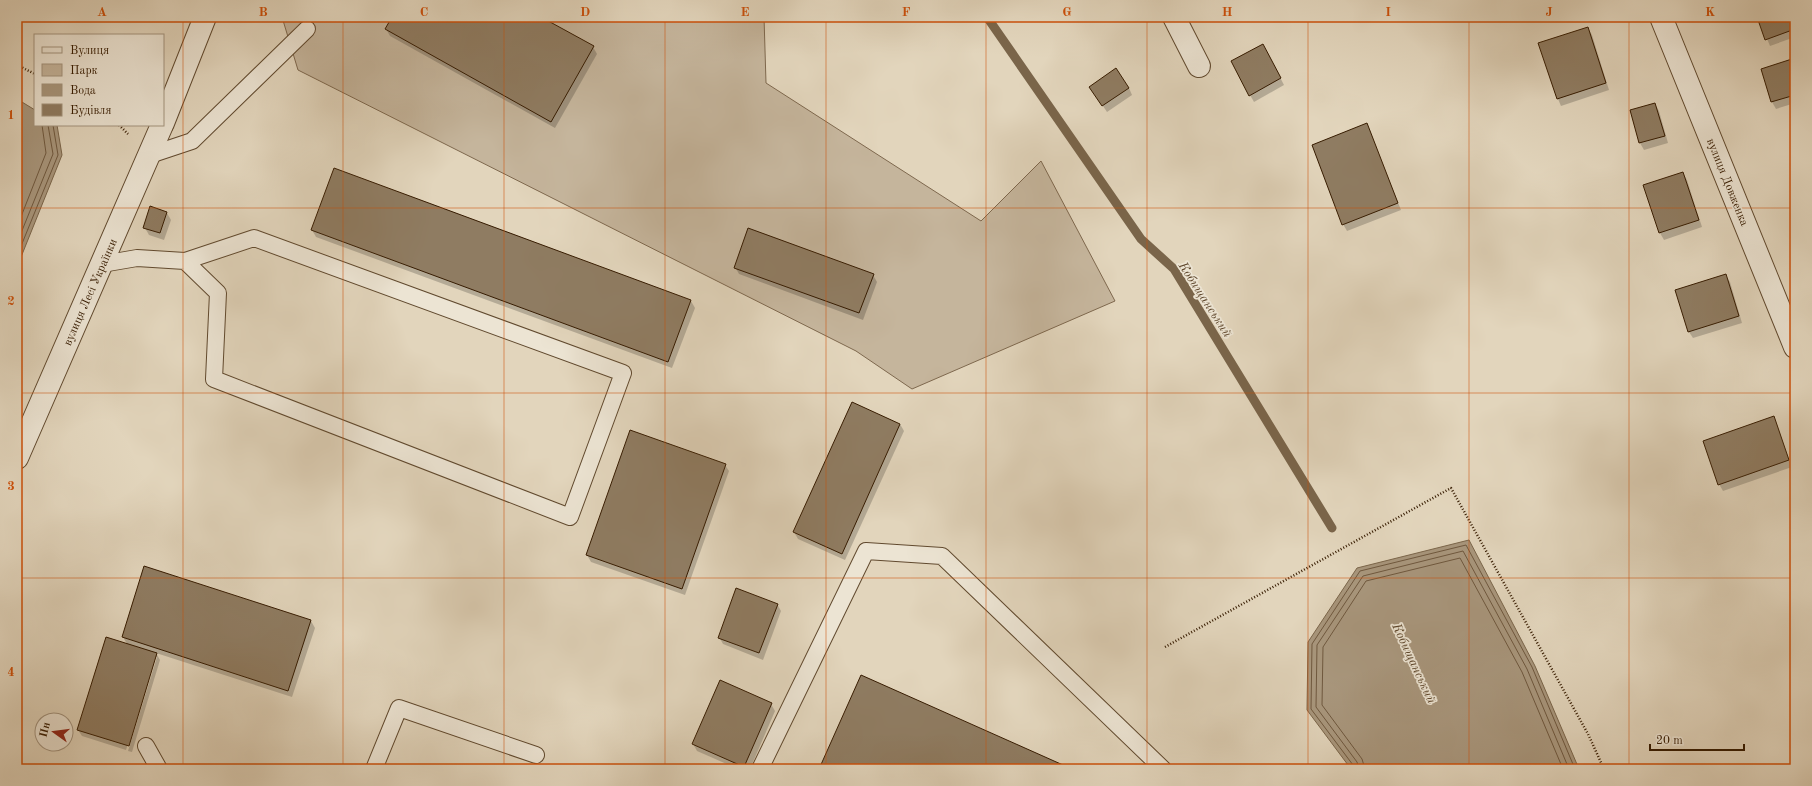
<svg xmlns="http://www.w3.org/2000/svg" width="1812" height="786" font-family="'Old Standard TT',serif">
	<style>
		.green { fill: #c5b59c; stroke: #7e684e }
		.water { fill: #a8967c; stroke: #7a654a }
		.shadow { fill: #0003 }
		.lines { fill: none; stroke-linecap: round; stroke-linejoin: round }
		.shore { stroke: #6f583e; stroke-width: 1 }
		.stream { stroke: #7a654a; stroke-width: 9 }
		.building { fill: #8f7c62; stroke: #361b00 }
		.service-casing { stroke: #614a2f; stroke-width: 18 }
		.minor-casing { stroke: #614a2f; stroke-width: 24 }
		.path { stroke: #361b00; stroke-width: 2.5; stroke-dasharray: 1 2; stroke-linecap: butt }
		.service { stroke: #ece4d3; stroke-width: 16 }
		.minor { stroke: #ece4d3; stroke-width: 22 }
		.grid { fill: none; stroke: #cd500a; stroke-width: 1; stroke-opacity: 0.55 }
		.labels { text-anchor: middle; stroke-width: 3.5; stroke-linejoin: round; paint-order: stroke }
		.street-label { font-size: 12px; fill: #361b00; stroke: #ece4d3 }
		.water-label { font-size: 13px; font-style: italic; fill: #5e462b; stroke: #ece4d3 }
		.neatline { fill: none; stroke: #cd500a; stroke-width: 1.5 }
		.grid-label { font-size: 13px; text-anchor: middle; font-weight: bold; fill: #cd500a }
	</style>
	<rect width="100%" height="100%" fill="#e2d5bc"/>
	<filter id="stains"><feTurbulence type="fractalNoise" baseFrequency=".005" numOctaves="4"/><feColorMatrix values="0 0 0 0 .2 0 0 0 0 .09 0 0 0 0 .02 0 0 0 .5 -.17"/></filter>
	<radialGradient id="worn" r=".72"><stop offset=".6" stop-color="#630" stop-opacity="0"/><stop offset="1" stop-color="#630" stop-opacity=".3"/></radialGradient>
	<polygon class="green" points="282,17 764,17 766,83 981,221 1041,161 1115,301 912,389 856,351 298,70"/>
	<g class="water">
		<polygon points="17,99 35,110 35,125 57,125 62,155 17,267"/>
		<polygon points="1469,540 1535,666 1579,769 1351,769 1307,710 1308,642 1357,568"/>
	</g>
	<g class="shadow">
		<polygon points="393,17 539,17 593,47 597,54 555,128 390,36 386,29"/>
		<polygon points="1758,17 1795,17 1795,37 1770,46"/>
		<polygon points="1588,28 1592,35 1609,90 1561,106 1558,99"/>
		<polygon points="1267,52 1284,85 1254,102 1250,95"/>
		<polygon points="1795,59 1795,103 1776,109 1772,102 1762,69"/>
		<polygon points="1129,88 1132,95 1107,112 1095,94"/>
		<polygon points="1655,104 1659,111 1668,143 1644,150 1640,143 1631,111"/>
		<polygon points="1367,125 1401,210 1347,231 1343,224"/>
		<polygon points="1683,173 1687,180 1702,227 1664,240 1660,233 1644,186"/>
		<polygon points="167,213 171,220 164,240 149,235 145,228"/>
		<polygon points="312,230 691,301 695,308 672,368 316,237"/>
		<polygon points="735,267 873,275 877,282 863,320 739,274"/>
		<polygon points="1726,276 1730,282 1742,323 1693,338 1689,332"/>
		<polygon points="1774,418 1792,467 1723,491 1719,484"/>
		<polygon points="900,424 904,431 845,560 798,539 794,532"/>
		<polygon points="725,465 729,471 685,595 591,562 587,555"/>
		<polygon points="777,604 781,611 763,660 723,644 719,637"/>
		<polygon points="311,621 315,628 292,697 156,653 160,660 132,752 128,751 157,657 155,657 126,750 82,736 78,730 127,644 123,637"/>
		<polygon points="771,704 775,711 750,769 738,769 697,751 693,744"/>
	</g>
	<g class="lines">
		<g class="shore">
			<polyline points="17,227 46,153 42,125"/>
			<polyline points="17,243 53,154 48,125"/>
			<polyline points="17,256 58,155 53,125"/>
			<polyline points="1354,769 1353,765 1311,709 1312,644 1360,571 1466,545 1532,667 1575,769"/>
			<polyline points="1359,769 1357,762 1316,707 1317,645 1363,576 1463,551 1527,669 1569,769"/>
			<polyline points="1365,769 1362,759 1322,705 1323,647 1366,581 1460,558 1522,672 1563,769"/>
		</g>
		<polyline class="stream" points="987,17 1141,239 1174,269 1332,528"/>
	</g>
	<g class="building">
		<polygon points="392,17 541,17 594,46 551,122 385,29"/>
		<polygon points="1757,17 1795,17 1795,29 1765,40"/>
		<polygon points="1588,27 1606,83 1557,99 1538,43"/>
		<polygon points="1263,44 1281,78 1249,96 1231,61"/>
		<polygon points="1795,58 1795,95 1771,102 1761,69"/>
		<polygon points="1116,68 1129,88 1102,106 1089,87"/>
		<polygon points="1655,103 1665,136 1639,143 1630,110"/>
		<polygon points="1367,123 1398,203 1342,225 1312,145"/>
		<polygon points="334,168 691,300 668,362 311,230"/>
		<polygon points="1683,172 1699,220 1659,233 1643,185"/>
		<polygon points="150,206 167,212 160,233 143,228"/>
		<polygon points="748,228 874,274 859,313 734,268"/>
		<polygon points="1726,274 1739,316 1688,332 1675,290"/>
		<polygon points="852,402 900,424 842,554 793,532"/>
		<polygon points="1774,416 1789,460 1718,485 1703,441"/>
		<polygon points="630,430 726,464 682,589 586,555"/>
		<polygon points="144,566 311,620 288,691 122,637"/>
		<polygon points="736,588 778,604 759,653 718,638"/>
		<polygon points="106,637 157,653 129,746 77,730"/>
		<polygon points="861,675 1072,769 819,769"/>
		<polygon points="720,680 772,703 744,767 692,744"/>
	</g>
	<g class="lines">
		<defs>
			<g id="service">
				<polyline points="150,155 192,141 307,29"/>
				<polyline points="102,264 137,258 185,261 254,238 623,373 570,517 214,379 218,293 185,261"/>
				<polyline points="146,746 159,769"/>
				<polyline points="374,769 399,708 536,755"/>
				<polyline points="760,769 866,551 942,556 1163,769"/>
			</g>
			<g id="minor">
				<polyline points="1174,17 1199,66"/>
				<polyline points="1661,17 1795,347"/>
				<polyline points="163,123 205,17"/>
				<polyline points="17,458 162,125"/>
			</g>
		</defs>
		<use href="#service" class="service-casing"/>
		<use href="#minor" class="minor-casing"/>
		<g class="path">
			<polyline points="17,65 35,74"/>
			<polyline points="119,125 128,134"/>
			<polyline points="1165,647 1451,488 1588,734 1604,769"/>
		</g>
		<use href="#service" class="service"/>
		<use href="#minor" class="minor"/>
	</g>
	<path class="grid" d="M183 17V769M343 17V769M504 17V769M665 17V769M826 17V769M986 17V769M1147 17V769M1308 17V769M1469 17V769M1629 17V769M17 208H1795M17 393H1795M17 578H1795"/>
	<g class="labels">
		<g class="street-label">
			<text transform="translate(1728 182) rotate(68)" y="4">вулиця Довженка</text>
			<text transform="translate(90 292) rotate(-66)" y="4">вулиця Лесі Українки</text>
		</g>
		<g class="water-label">
			<text transform="translate(1206 299) rotate(57)" y="5">Кобищанський</text>
			<text transform="translate(1415 663) rotate(65)" y="5">Кобищанський</text>
		</g>
	</g>
	<rect width="1812" height="786" fill="none" stroke="#e2d5bc" stroke-width="44"/>
	<rect x="34" y="34" width="130" height="92" fill="#ece4d3" stroke="#a3947f"/>
	<rect x="42" y="47" width="20" height="6" fill="#ece4d3" stroke="#a3947f"/>
	<text x="70" y="54" font-size="12" fill="#361b00">Вулиця</text>
	<rect x="42" y="64" width="20" height="12" fill="#c5b59c" stroke="#a3947f"/>
	<text x="70" y="74" font-size="12" fill="#361b00">Парк</text>
	<rect x="42" y="84" width="20" height="12" fill="#a8967c" stroke="#a3947f"/>
	<text x="70" y="94" font-size="12" fill="#361b00">Вода</text>
	<rect x="42" y="104" width="20" height="12" fill="#8f7c62" stroke="#a3947f"/>
	<text x="70" y="114" font-size="12" fill="#361b00">Будівля</text>
	<g transform="translate(54 732) rotate(284)"><circle r="19" fill="#ece4d3" stroke="#a3947f"/>
	<path d="M0-3L7 15L0 10L-7 15Z" fill="#8f2418"/>
	<text y="-6" font-size="11" font-weight="bold" text-anchor="middle" fill="#361b00">Пн</text>
	</g>
	<path d="M1650 744v6h94v-6" fill="none" stroke="#361b00" stroke-width="2"/>
	<text x="1656" y="744" font-size="12" fill="#361b00" stroke="#ece4d3" stroke-width="3" paint-order="stroke">20 m</text>
	<rect x="22" y="22" width="1768" height="742" class="neatline"/>
	<g class="grid-label">
		<text x="102" y="16">A</text>
		<text x="263" y="16">B</text>
		<text x="424" y="16">C</text>
		<text x="585" y="16">D</text>
		<text x="745" y="16">E</text>
		<text x="906" y="16">F</text>
		<text x="1067" y="16">G</text>
		<text x="1227" y="16">H</text>
		<text x="1388" y="16">I</text>
		<text x="1549" y="16">J</text>
		<text x="1710" y="16">K</text>
		<text x="11" y="119">1</text>
		<text x="11" y="305">2</text>
		<text x="11" y="490">3</text>
		<text x="11" y="676">4</text>
	</g>
	<rect width="100%" height="100%" filter="url(#stains)"/>
	<rect width="100%" height="100%" fill="url(#worn)"/>
</svg>
